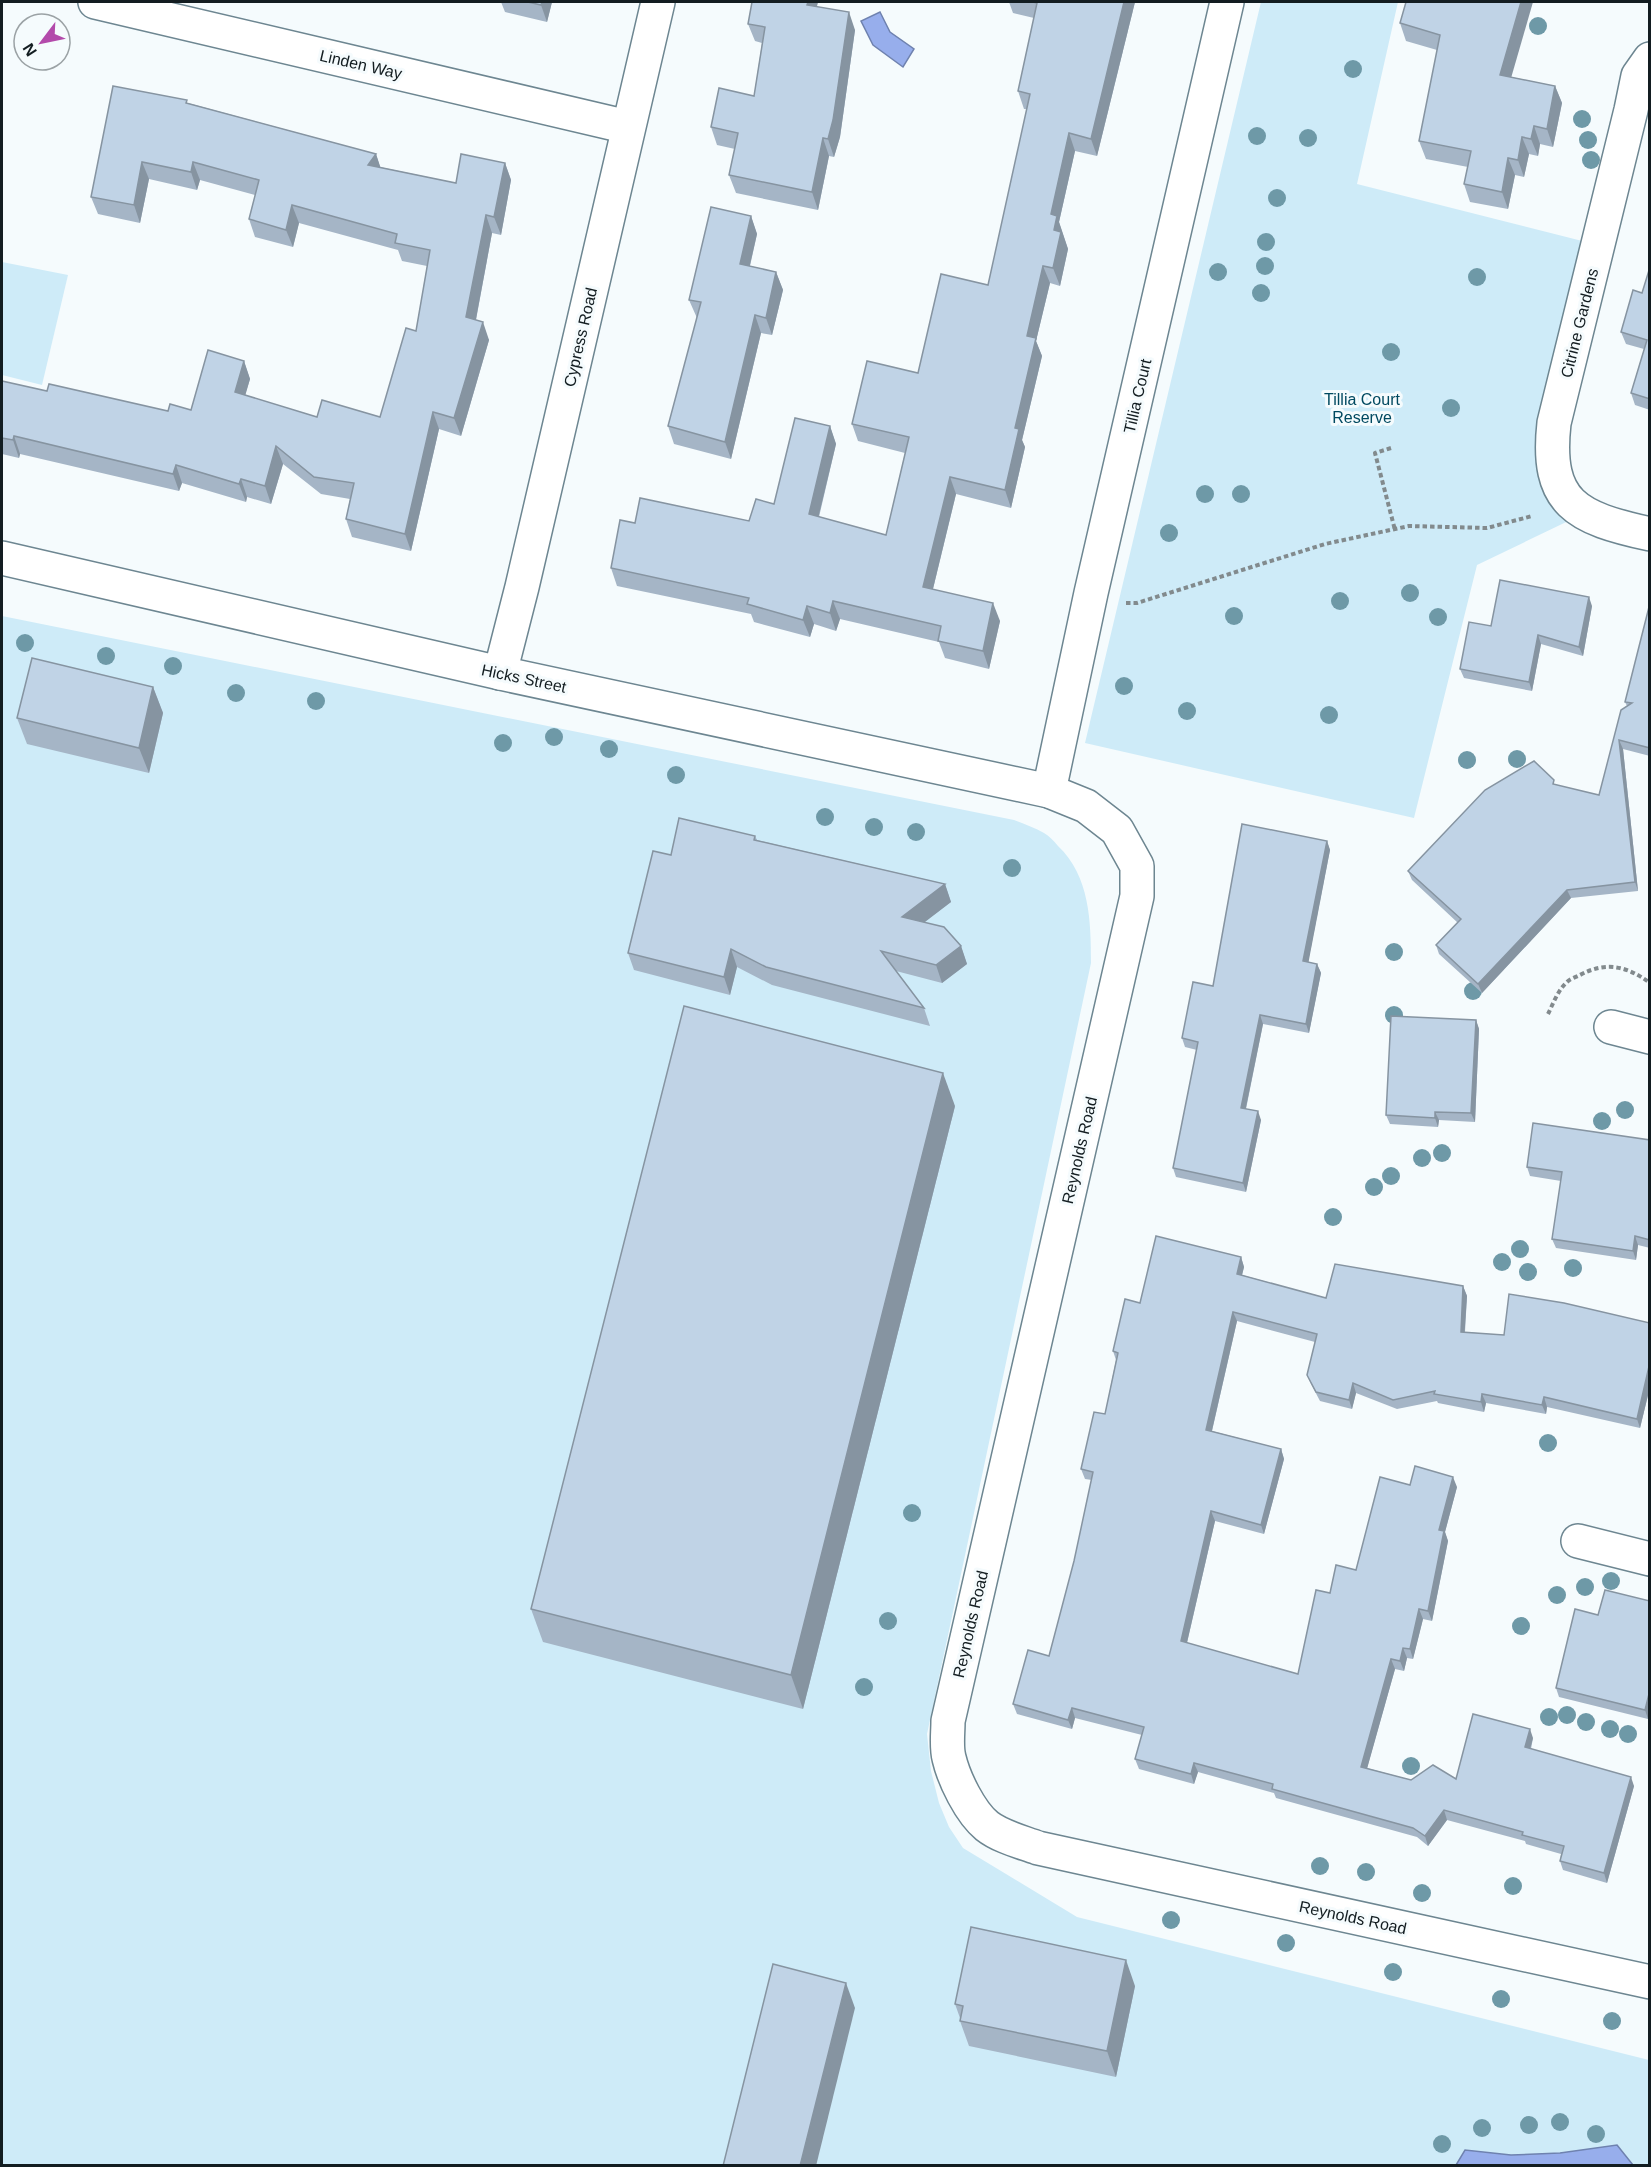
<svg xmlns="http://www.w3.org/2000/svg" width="1651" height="2167" font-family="Helvetica,sans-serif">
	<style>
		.green { fill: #ceebf8 }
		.water { fill: #97aeec; stroke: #6f82af; stroke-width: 1.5 }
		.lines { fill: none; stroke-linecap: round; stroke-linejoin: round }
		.minor-casing { stroke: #6d8691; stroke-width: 36 }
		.path { stroke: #828a8d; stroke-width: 4; stroke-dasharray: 4.5 3; stroke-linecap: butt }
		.minor { stroke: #fff; stroke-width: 33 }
		.tree { fill: #6e99a7 }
		.wall { fill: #a5b5c6 }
		.shaded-wall { fill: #8694a1 }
		.building { fill: #c0d3e6; stroke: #8694a1; stroke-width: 1.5 }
		.labels { text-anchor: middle; stroke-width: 6; stroke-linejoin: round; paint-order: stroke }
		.street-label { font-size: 16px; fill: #131d21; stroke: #f5fbfd }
		.park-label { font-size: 16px; fill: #004960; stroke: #f5fbfd }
	</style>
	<rect width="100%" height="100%" fill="#f5fbfd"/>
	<g class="green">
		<polygon points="1261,2 1398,2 1357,184 1598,245 1554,423 1585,513 1477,565 1414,818 1085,743"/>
		<polygon points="2,262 68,275 42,385 2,375"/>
		<path d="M2 616 1014 820C1024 824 1035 828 1044 833 1049 836 1054 841 1058 846 1090 876 1091 922 1091 963L927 1734 931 1771 939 1803 949 1827 963 1848 1077 1917 1649 2060V2165H2Z"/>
	</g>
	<g class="water">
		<polygon points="880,12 890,32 914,49 903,67 873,45 861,21"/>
		<polygon points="1617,2145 1633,2165 1456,2165 1465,2150 1511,2155 1560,2153"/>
	</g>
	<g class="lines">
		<defs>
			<g id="minor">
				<polyline points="95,2 628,127"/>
				<path d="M1650 59 1638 76 1631 110 1554 423C1545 504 1577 518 1650 534"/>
				<path d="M2 558 500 673 1049 791 1086 806 1117 830 1137 866V896L948 1721C948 1733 946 1747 949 1758 954 1779 970 1812 987 1826 1001 1837 1022 1842 1038 1848L1650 1982"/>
				<polyline points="500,673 522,587 658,2"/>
				<polyline points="1049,791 1091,593 1227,2"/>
				<polyline points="1611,1027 1650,1037"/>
				<polyline points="1578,1541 1650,1559"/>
			</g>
		</defs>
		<use href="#minor" class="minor-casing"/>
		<g class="path">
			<polyline points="1391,448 1375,453 1395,530"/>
			<polyline points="1126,603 1137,603 1325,544 1409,526 1487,528 1532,516"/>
			<path d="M1548 1014C1553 1004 1558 990 1567 982 1570 979 1576 977 1580 975 1606 961 1627 966 1650 983"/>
		</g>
		<use href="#minor" class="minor"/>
	</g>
	<g class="tree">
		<circle cx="1538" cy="26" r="9"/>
		<circle cx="1353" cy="69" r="9"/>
		<circle cx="1582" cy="119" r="9"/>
		<circle cx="1257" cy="136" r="9"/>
		<circle cx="1308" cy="138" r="9"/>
		<circle cx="1588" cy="140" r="9"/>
		<circle cx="1591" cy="160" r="9"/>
		<circle cx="1277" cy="198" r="9"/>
		<circle cx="1266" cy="242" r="9"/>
		<circle cx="1265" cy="266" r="9"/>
		<circle cx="1218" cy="272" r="9"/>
		<circle cx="1477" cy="277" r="9"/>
		<circle cx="1261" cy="293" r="9"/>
		<circle cx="1391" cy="352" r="9"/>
		<circle cx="1451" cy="408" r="9"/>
		<circle cx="1205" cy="494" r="9"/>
		<circle cx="1241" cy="494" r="9"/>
		<circle cx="1169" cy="533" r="9"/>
		<circle cx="1410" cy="593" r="9"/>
		<circle cx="1340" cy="601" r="9"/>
		<circle cx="1234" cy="616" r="9"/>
		<circle cx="1438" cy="617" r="9"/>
		<circle cx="25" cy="643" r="9"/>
		<circle cx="106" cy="656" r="9"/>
		<circle cx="173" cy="666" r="9"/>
		<circle cx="1124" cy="686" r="9"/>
		<circle cx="236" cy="693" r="9"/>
		<circle cx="316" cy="701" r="9"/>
		<circle cx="1187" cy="711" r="9"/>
		<circle cx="1329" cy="715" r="9"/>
		<circle cx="554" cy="737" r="9"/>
		<circle cx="503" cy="743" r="9"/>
		<circle cx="609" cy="749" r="9"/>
		<circle cx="1517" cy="759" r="9"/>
		<circle cx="1467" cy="760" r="9"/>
		<circle cx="676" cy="775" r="9"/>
		<circle cx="825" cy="817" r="9"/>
		<circle cx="874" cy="827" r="9"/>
		<circle cx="916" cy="832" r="9"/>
		<circle cx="1012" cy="868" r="9"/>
		<circle cx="1394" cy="952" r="9"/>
		<circle cx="1473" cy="991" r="9"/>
		<circle cx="1394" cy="1015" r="9"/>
		<circle cx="1625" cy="1110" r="9"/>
		<circle cx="1602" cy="1121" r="9"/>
		<circle cx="1442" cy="1153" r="9"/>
		<circle cx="1422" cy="1158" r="9"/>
		<circle cx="1391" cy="1176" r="9"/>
		<circle cx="1374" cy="1187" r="9"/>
		<circle cx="1333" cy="1217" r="9"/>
		<circle cx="1520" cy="1249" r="9"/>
		<circle cx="1502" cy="1262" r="9"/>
		<circle cx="1573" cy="1268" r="9"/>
		<circle cx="1528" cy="1272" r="9"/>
		<circle cx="1548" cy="1443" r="9"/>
		<circle cx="912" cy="1513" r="9"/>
		<circle cx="1611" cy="1581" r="9"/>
		<circle cx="1585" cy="1587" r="9"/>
		<circle cx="1557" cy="1595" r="9"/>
		<circle cx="888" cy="1621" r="9"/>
		<circle cx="1521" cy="1626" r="9"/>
		<circle cx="864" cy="1687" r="9"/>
		<circle cx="1567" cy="1715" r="9"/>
		<circle cx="1549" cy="1717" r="9"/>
		<circle cx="1586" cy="1722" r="9"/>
		<circle cx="1610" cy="1729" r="9"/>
		<circle cx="1628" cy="1734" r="9"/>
		<circle cx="1411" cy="1766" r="9"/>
		<circle cx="1320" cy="1866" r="9"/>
		<circle cx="1366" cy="1872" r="9"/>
		<circle cx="1513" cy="1886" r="9"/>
		<circle cx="1422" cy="1893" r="9"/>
		<circle cx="1171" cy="1920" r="9"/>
		<circle cx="1286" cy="1943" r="9"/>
		<circle cx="1393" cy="1972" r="9"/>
		<circle cx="1501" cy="1999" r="9"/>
		<circle cx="1612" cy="2021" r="9"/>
		<circle cx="1560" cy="2122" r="9"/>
		<circle cx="1529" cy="2125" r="9"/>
		<circle cx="1482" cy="2128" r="9"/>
		<circle cx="1596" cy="2134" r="9"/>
		<circle cx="1442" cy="2144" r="9"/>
	</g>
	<g class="wall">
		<polygon points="501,2 552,2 547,22 505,12"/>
		<polygon points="752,2 818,2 816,7 855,30 840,137 834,157 829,156 818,210 736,193 729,175 735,149 717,145 711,127 754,96 762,43 755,41 748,24"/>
		<polygon points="1009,2 1135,2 1097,156 1075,151 1059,222 1068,249 1060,286 1050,283 1036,341 1042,356 1022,440 1025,447 1011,508 956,494 933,589 1000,621 989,669 945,658 939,642 840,619 836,631 814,624 810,637 754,622 751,614 617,586 611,568 635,523 749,521 774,504 830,426 836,444 819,517 886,535 905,453 858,441 852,424 918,373 988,285 1027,109 1024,109 1018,91 1034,18 1013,13"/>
		<polygon points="1406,2 1511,77 1555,86 1562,103 1553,147 1540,144 1538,156 1529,154 1524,177 1515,175 1508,209 1470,202 1464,184 1468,167 1426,159 1419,141 1437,50 1406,41 1400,23"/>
		<polygon points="188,103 376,154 380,167 456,183 505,163 511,180 501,235 492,233 476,320 489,340 461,436 439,429 411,551 352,537 346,519 350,499 321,494 283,464 271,504 247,497 246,502 182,483 179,491 20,454 19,458 2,454 2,381 47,391 168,411 191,410 244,361 250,379 245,395 317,417 380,417 416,331 427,266 402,261 398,250 299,223 293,247 255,237 249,219 255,195 200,180 197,190 149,179 140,223 98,214 91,197"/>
		<polygon points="751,216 757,234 750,266 776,272 783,290 772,335 761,333 731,459 674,444 668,426 697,318 689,300"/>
		<polygon points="1650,267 1650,410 1635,405 1631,393 1644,349 1626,344 1621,332 1642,293"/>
		<polygon points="1650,603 1650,756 1623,749 1638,891 1571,898 1482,993 1439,954 1436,945 1458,923 1412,880 1408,871 1556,785 1599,795 1627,706 1625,702"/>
		<polygon points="1592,606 1583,656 1541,644 1532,691 1464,678 1460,669 1491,626"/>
		<polygon points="153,687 163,713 149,773 27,744 17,718"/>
		<polygon points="755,836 757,840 945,884 951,902 924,922 961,946 967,964 942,983 896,971 924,1008 930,1026 772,985 737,967 730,995 634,970 628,953 671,855"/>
		<polygon points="1327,841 1330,850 1308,962 1317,964 1321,973 1309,1033 1263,1024 1246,1109 1261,1120 1246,1192 1176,1177 1173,1168 1197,1050 1185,1047 1182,1038 1213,986"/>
		<polygon points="1476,1020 1479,1029 1475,1122 1439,1120 1438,1127 1390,1124 1386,1115"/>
		<polygon points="955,1106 803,1709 543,1642 531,1609"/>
		<polygon points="1650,1140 1650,1248 1638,1245 1636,1260 1556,1248 1552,1239 1561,1181 1530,1176 1527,1167"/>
		<polygon points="1241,1257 1244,1267 1242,1275 1326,1298 1463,1286 1467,1296 1465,1332 1504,1335 1650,1323 1650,1387 1640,1428 1547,1407 1546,1414 1486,1403 1484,1412 1438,1403 1437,1401 1397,1409 1356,1393 1352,1409 1320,1401 1311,1384 1307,1375 1315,1342 1237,1321 1212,1431 1281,1449 1284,1459 1264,1534 1215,1521 1187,1643 1298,1674 1330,1593 1356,1570 1410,1485 1457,1487 1445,1532 1448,1541 1432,1621 1423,1619 1413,1659 1407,1658 1404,1671 1395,1669 1367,1768 1411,1780 1456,1779 1533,1738 1531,1749 1634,1786 1607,1883 1563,1870 1560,1861 1561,1854 1526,1844 1525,1841 1447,1820 1428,1846 1417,1837 1276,1798 1274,1793 1198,1772 1194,1784 1139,1769 1135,1759 1142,1735 1075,1718 1072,1729 1017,1714 1013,1704 1049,1656 1074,1561 1092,1480 1085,1479 1081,1469 1105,1414 1116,1360 1113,1351 1140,1303"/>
		<polygon points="1650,1601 1650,1713 1648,1719 1559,1697 1556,1688 1598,1615"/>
		<polygon points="1135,1986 1116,2077 969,2046 960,2021 960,2018 955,2004"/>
	</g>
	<g class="shaded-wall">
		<polygon points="542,2 552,2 547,22 541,5"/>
		<polygon points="808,2 818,2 813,23 807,5"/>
		<polygon points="1124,2 1135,2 1097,156 1091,139"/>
		<polygon points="1521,2 1533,2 1507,92 1500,75"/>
		<polygon points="849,12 855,30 840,137 834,157 828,139"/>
		<polygon points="1555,86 1562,103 1553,147 1547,129"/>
		<polygon points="1534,126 1540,144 1538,156 1531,139"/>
		<polygon points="1069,133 1075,151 1059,222 1068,249 1060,286 1053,268 1054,230 1051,214"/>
		<polygon points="1522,137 1529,154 1524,177 1518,160"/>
		<polygon points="823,138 829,156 818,210 812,192"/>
		<polygon points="376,154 382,172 368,165"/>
		<polygon points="1508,158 1515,175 1508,209 1502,192"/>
		<polygon points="142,162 149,179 140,223 134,205"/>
		<polygon points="193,162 200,180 197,190 191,172"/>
		<polygon points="505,163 511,180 501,235 494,217"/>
		<polygon points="292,205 299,223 293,247 286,230"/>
		<polygon points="486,215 492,233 473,335 466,317"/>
		<polygon points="751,216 757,234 746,282 740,264"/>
		<polygon points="1043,266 1050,283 1036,341 1042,356 1022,440 1025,447 1011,508 1005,490 1015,428 1027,336"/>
		<polygon points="776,272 783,290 772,335 766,318"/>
		<polygon points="755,315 761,333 731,459 725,442"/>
		<polygon points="483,322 489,340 461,436 454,418"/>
		<polygon points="244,361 250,379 241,410 235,392"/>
		<polygon points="433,412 439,429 411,551 405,534"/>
		<polygon points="830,426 836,444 815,531 809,514"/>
		<polygon points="14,436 20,454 19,458 13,440"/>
		<polygon points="276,446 283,464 271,504 265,486"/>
		<polygon points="176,465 182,483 179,491 173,474"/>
		<polygon points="950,477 956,494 929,605 923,587"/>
		<polygon points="241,479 247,497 246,502 239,484"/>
		<polygon points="1589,597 1592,606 1583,656 1579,647"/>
		<polygon points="833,601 840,619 836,631 830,613"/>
		<polygon points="993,603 1000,621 989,669 983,651"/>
		<polygon points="807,606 814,624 810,637 803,620"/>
		<polygon points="1538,635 1541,644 1532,691 1529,682"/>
		<polygon points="153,687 163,713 149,773 139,748"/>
		<polygon points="1619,740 1623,749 1638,891 1635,882"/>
		<polygon points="1327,841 1330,850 1307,970 1303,961"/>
		<polygon points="945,884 951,902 908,935 902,917"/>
		<polygon points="1567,890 1571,898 1482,993 1478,984"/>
		<polygon points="961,946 967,964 942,983 936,965"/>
		<polygon points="731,949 737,967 730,995 724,977"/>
		<polygon points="1317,964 1321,973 1309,1033 1306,1024"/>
		<polygon points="1260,1015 1263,1024 1244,1117 1241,1108"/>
		<polygon points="1476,1020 1479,1029 1475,1122 1471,1113"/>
		<polygon points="943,1073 955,1106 803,1709 791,1675"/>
		<polygon points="1258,1111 1261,1120 1246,1192 1243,1183"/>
		<polygon points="1435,1112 1439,1120 1438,1127 1435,1118"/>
		<polygon points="1635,1236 1638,1245 1636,1260 1633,1251"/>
		<polygon points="1241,1257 1244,1267 1240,1283 1237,1274"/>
		<polygon points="1463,1286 1467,1296 1464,1341 1461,1332"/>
		<polygon points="1233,1312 1237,1321 1210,1439 1206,1430"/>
		<polygon points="1650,1362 1650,1387 1640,1428 1637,1419"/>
		<polygon points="1353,1383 1356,1393 1352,1409 1349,1400"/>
		<polygon points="1482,1394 1486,1403 1484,1412 1481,1402"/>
		<polygon points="1544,1397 1547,1407 1546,1414 1542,1405"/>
		<polygon points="1281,1449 1284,1459 1264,1534 1261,1525"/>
		<polygon points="1453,1477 1457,1487 1445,1532 1448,1541 1432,1621 1428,1611 1439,1530"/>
		<polygon points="1211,1511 1215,1521 1185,1651 1181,1641"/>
		<polygon points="1419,1609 1423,1619 1413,1659 1410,1649"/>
		<polygon points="1403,1648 1407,1658 1404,1671 1400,1661"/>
		<polygon points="1391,1659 1395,1669 1365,1776 1361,1767"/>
		<polygon points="1650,1690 1650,1713 1648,1719 1645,1710"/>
		<polygon points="1072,1708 1075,1718 1072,1729 1068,1720"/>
		<polygon points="1530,1729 1533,1738 1528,1757 1525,1747"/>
		<polygon points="1194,1763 1198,1772 1194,1784 1191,1774"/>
		<polygon points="1631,1777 1634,1786 1607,1883 1604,1873"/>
		<polygon points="1444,1810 1447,1820 1428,1846 1425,1836"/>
		<polygon points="1126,1960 1135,1986 1116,2077 1107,2051"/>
		<polygon points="846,1983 855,2008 816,2166 800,2166"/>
	</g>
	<g class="building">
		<polygon points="528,2 542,2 541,5"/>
		<polygon points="752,2 808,2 807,5 849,12 833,120 828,139 823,138 812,192 729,175 738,133 711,127 719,88 754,96 765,27 748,24"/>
		<polygon points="1033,2 1124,2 1091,139 1069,133 1051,214 1057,216 1054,230 1061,232 1053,268 1043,266 1027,336 1036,338 1015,428 1019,429 1005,490 950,477 923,587 993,603 983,651 938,641 941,626 833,601 830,613 807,606 803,620 747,604 749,598 611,568 620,520 635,523 640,498 749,521 756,499 774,504 795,418 830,426 809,514 886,535 909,437 852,424 867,361 918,373 941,274 988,285 1030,94 1018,91 1037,3"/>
		<polygon points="1406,2 1521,2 1500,75 1555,86 1547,129 1534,126 1531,139 1522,137 1518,160 1508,158 1502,192 1464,184 1471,151 1419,141 1440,35 1400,23"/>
		<polygon points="113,86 187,100 186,103 376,154 368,165 456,183 461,154 505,163 494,217 486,215 466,317 483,322 454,418 433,412 405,534 346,519 354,483 314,477 276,446 265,486 241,479 239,484 176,465 173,474 14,436 13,440 2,438 2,381 47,391 49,384 168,411 170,404 191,410 208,350 244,361 235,392 317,417 322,400 380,417 406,328 416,331 430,250 395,243 397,234 292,205 286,230 249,219 259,180 193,162 191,172 142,162 134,205 91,197"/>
		<polygon points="711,207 751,216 740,264 776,272 766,318 755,315 725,442 668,426 701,302 689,300"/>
		<polygon points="1650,267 1650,399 1631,393 1647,340 1621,332 1633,290 1642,293"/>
		<polygon points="1500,580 1589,597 1579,647 1538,635 1529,682 1460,669 1469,622 1491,626"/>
		<polygon points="1650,603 1650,748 1619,740 1635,882 1567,890 1478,984 1436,945 1461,919 1408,871 1485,790 1534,761 1554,780 1553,784 1599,795 1621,710 1632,703 1625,702"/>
		<polygon points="32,658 153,687 139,748 17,718"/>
		<polygon points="679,818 755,836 754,840 945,884 902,917 944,927 961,946 936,965 881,951 924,1008 766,967 731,949 724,977 628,953 653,851 671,855"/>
		<polygon points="1242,824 1327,841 1303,961 1317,964 1306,1024 1260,1015 1241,1108 1258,1111 1243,1183 1173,1168 1198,1042 1182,1038 1193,982 1213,986"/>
		<polygon points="684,1006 943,1073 791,1675 531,1609"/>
		<polygon points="1391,1016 1476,1020 1471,1113 1435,1112 1435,1118 1386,1115"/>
		<polygon points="1533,1123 1650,1140 1650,1240 1635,1236 1633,1251 1552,1239 1562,1172 1527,1167"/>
		<polygon points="1156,1236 1241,1257 1237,1274 1326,1298 1335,1264 1463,1286 1461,1332 1504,1335 1509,1294 1564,1303 1650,1323 1650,1362 1637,1419 1544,1397 1542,1405 1482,1394 1481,1402 1434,1394 1435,1391 1393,1400 1353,1383 1349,1400 1316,1392 1307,1375 1317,1334 1233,1312 1206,1430 1281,1449 1261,1525 1211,1511 1181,1641 1298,1674 1316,1590 1330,1593 1336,1565 1356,1570 1380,1477 1410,1485 1415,1466 1453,1477 1439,1530 1444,1531 1428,1611 1419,1609 1410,1649 1403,1648 1400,1661 1391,1659 1361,1767 1411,1780 1433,1765 1456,1779 1473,1714 1530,1729 1525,1747 1631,1777 1604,1873 1560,1861 1564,1846 1522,1835 1523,1832 1444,1810 1425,1836 1413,1828 1272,1789 1273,1784 1194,1763 1191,1774 1135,1759 1144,1727 1072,1708 1068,1720 1013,1704 1028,1650 1049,1656 1074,1561 1093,1472 1081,1469 1094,1412 1105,1414 1118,1353 1113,1351 1125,1299 1140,1303"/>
		<polygon points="1605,1590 1650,1601 1650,1690 1645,1710 1556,1688 1575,1609 1598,1615"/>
		<polygon points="971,1927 1126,1960 1107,2051 960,2021 963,2006 955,2004"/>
		<polygon points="773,1964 846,1983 800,2166 723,2166"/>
	</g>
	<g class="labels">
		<g class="street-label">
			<text transform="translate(361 64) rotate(13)" y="6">Linden Way</text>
			<text transform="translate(1579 323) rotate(-76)" y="6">Citrine Gardens</text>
			<text transform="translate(580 337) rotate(-77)" y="6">Cypress Road</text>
			<text transform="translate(1137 396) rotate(-77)" y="6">Tillia Court</text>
			<text transform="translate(524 678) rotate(12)" y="6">Hicks Street</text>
			<text transform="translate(1079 1150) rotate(-77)" y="6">Reynolds Road</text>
			<text transform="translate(970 1624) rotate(-77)" y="6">Reynolds Road</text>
			<text transform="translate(1353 1917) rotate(12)" y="6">Reynolds Road</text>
		</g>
		<g class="park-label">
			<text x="1362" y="405">Tillia Court<tspan x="1362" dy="18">Reserve</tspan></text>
		</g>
	</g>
	<rect width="1651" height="2167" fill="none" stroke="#131d21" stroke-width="6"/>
	<g transform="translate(42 42) rotate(238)"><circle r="28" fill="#f5fbfd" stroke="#9ba2a5" stroke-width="1.5"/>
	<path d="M0-4.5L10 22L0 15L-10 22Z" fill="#b34aab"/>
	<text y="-9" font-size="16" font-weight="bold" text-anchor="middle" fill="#131d21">N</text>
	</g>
</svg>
